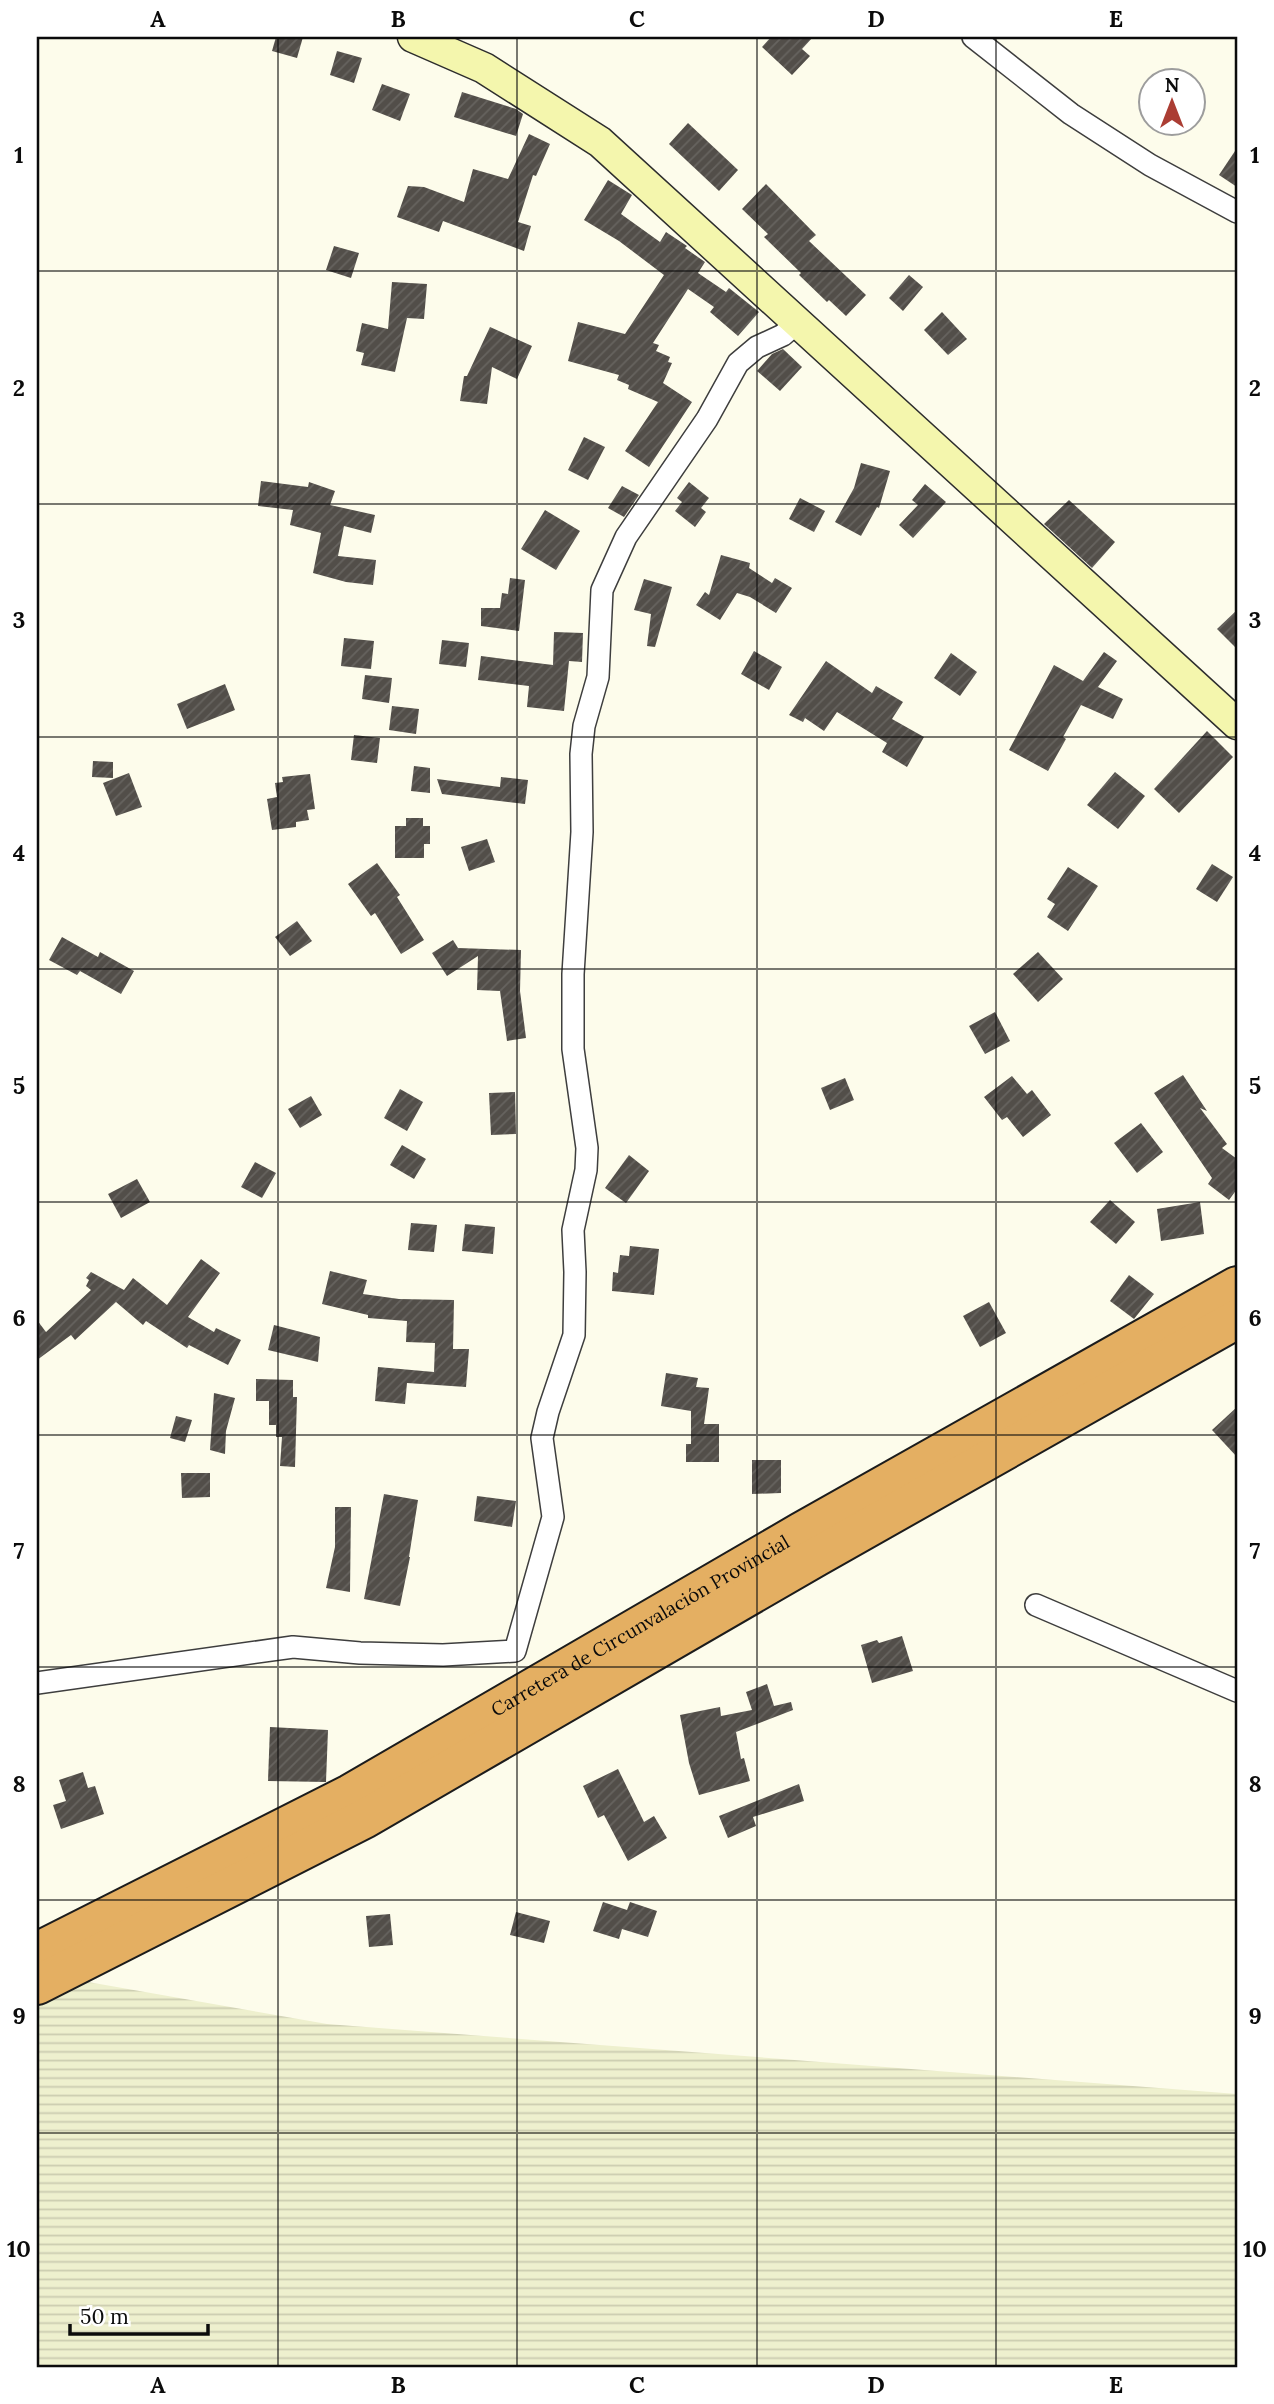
<svg xmlns="http://www.w3.org/2000/svg" width="1274" height="2404" font-family="Lora,serif">
	<style>
		.farmland { fill: url(#farmland-rules) }
		.building { fill: url(#building-hatch) }
		.lines { fill: none; stroke-linecap: round; stroke-linejoin: round }
		.street-casing { stroke: #3e3e3e; stroke-width: 24 }
		.secondary-casing { stroke: #2d2d2d; stroke-width: 33 }
		.highway-casing { stroke: #1c1c1c; stroke-width: 42 }
		.street { stroke: #fff; stroke-width: 21 }
		.secondary { stroke: #f4f6ad; stroke-width: 30 }
		.highway { stroke: #e4af62; stroke-width: 38 }
		.grid { fill: none; stroke: #0b0b0b; stroke-width: 2; stroke-opacity: 0.55 }
		.labels { text-anchor: middle; stroke-width: 7; stroke-linejoin: round; paint-order: stroke }
		.street-label { font-size: 19px; fill: #0b0b0b; stroke: #fff }
		.neatline { fill: none; stroke: #0b0b0b; stroke-width: 2.5 }
		.grid-label { font-size: 23px; text-anchor: middle; font-weight: bold; fill: #0b0b0b }
	</style>
	<defs>
		<pattern id="farmland-rules" width="6" height="5" patternUnits="userSpaceOnUse" patternTransform="scale(1.75)"><rect width="6" height="5" fill="#eef0ce"/><path d="M0 2.5h6" fill="none" stroke="#cbccb0"/></pattern>
		<pattern id="building-hatch" width="6" height="6" patternUnits="userSpaceOnUse" patternTransform="scale(1.75)"><rect width="6" height="6" fill="#524e49"/><path d="M-1 1l2-2M0 6l6-6M5 7l2-2" fill="none" stroke="#66635f"/></pattern>
	</defs>
	<rect width="100%" height="100%" fill="#fdfceb"/>
	<polygon class="farmland" points="37,1973 327,2024 1237,2094 1237,2367 37,2367"/>
	<g class="building">
		<polygon points="276,37 303,37 297,58 272,51"/>
		<polygon points="771,37 813,37 802,49 810,56 792,75 762,47"/>
		<polygon points="337,51 362,58 354,83 330,75"/>
		<polygon points="382,84 410,94 400,121 372,110"/>
		<polygon points="462,92 516,109 523,114 516,136 454,117"/>
		<polygon points="688,123 738,170 719,191 669,144"/>
		<polygon points="529,134 550,144 536,176 533,175 518,222 531,226 524,251 443,221 439,232 397,217 408,186 424,187 464,202 473,169 508,179"/>
		<polygon points="1237,148 1237,187 1219,175"/>
		<polygon points="608,180 632,195 621,214 660,242 666,232 687,246 685,248 705,262 698,273 726,292 729,288 759,312 738,336 710,312 714,307 688,289 653,343 659,345 656,351 670,357 668,362 672,363 663,383 692,402 649,467 625,451 658,402 628,389 629,385 617,380 619,375 568,361 578,322 625,334 664,275 619,241 584,220"/>
		<polygon points="766,184 816,235 809,241 866,295 846,316 829,300 827,302 799,275 801,273 764,237 768,234 742,209"/>
		<polygon points="334,246 359,253 351,278 326,270"/>
		<polygon points="909,275 923,287 903,311 889,298"/>
		<polygon points="392,282 427,284 424,319 407,318 395,372 361,365 364,353 356,351 362,323 388,329"/>
		<polygon points="942,312 967,339 948,355 924,330"/>
		<polygon points="490,327 532,346 517,379 492,367 487,404 460,401 464,376 467,376"/>
		<polygon points="783,349 802,367 780,391 757,371 772,354"/>
		<polygon points="584,437 605,447 588,480 568,470"/>
		<polygon points="861,463 890,471 879,508 877,507 861,536 835,522 854,488"/>
		<polygon points="261,481 308,487 309,482 335,491 330,505 375,515 371,533 344,526 338,556 376,560 373,585 346,582 313,573 321,533 290,525 293,510 258,506"/>
		<polygon points="689,482 709,498 701,508 706,512 695,527 675,511 682,502 677,498"/>
		<polygon points="925,484 946,502 913,538 899,525 918,505 912,500"/>
		<polygon points="622,486 639,495 624,517 608,508"/>
		<polygon points="800,498 825,511 814,532 789,519"/>
		<polygon points="1069,500 1115,542 1092,568 1044,524"/>
		<polygon points="545,510 580,531 556,570 521,549"/>
		<polygon points="721,555 750,563 749,568 772,583 775,578 792,588 776,613 750,597 737,593 720,620 696,605 705,592 709,595"/>
		<polygon points="510,578 525,580 519,631 481,626 481,608 500,608 502,593 508,594"/>
		<polygon points="644,579 672,587 655,647 647,646 651,614 634,610"/>
		<polygon points="1237,610 1237,649 1217,629"/>
		<polygon points="554,632 583,633 582,662 569,661 564,711 527,707 529,686 478,680 481,656 553,665"/>
		<polygon points="344,638 374,641 371,669 341,666"/>
		<polygon points="442,640 469,643 466,667 439,664"/>
		<polygon points="754,651 782,667 769,690 741,674"/>
		<polygon points="1104,652 1117,661 1098,687 1123,699 1113,719 1081,705 1063,737 1066,739 1048,771 1009,750 1054,665 1083,681"/>
		<polygon points="951,653 977,672 960,696 934,678"/>
		<polygon points="826,661 872,693 876,686 903,702 892,719 924,737 907,767 882,752 887,743 837,712 824,731 805,718 803,722 789,715"/>
		<polygon points="365,675 392,678 389,703 362,699"/>
		<polygon points="225,684 235,710 187,729 177,704"/>
		<polygon points="392,706 419,709 416,734 389,730"/>
		<polygon points="1207,731 1233,757 1179,813 1154,789"/>
		<polygon points="354,735 380,738 377,763 351,760"/>
		<polygon points="93,761 113,762 113,778 92,777"/>
		<polygon points="414,766 430,768 430,793 411,791"/>
		<polygon points="1115,772 1145,796 1118,829 1087,805"/>
		<polygon points="129,773 142,807 116,816 103,783"/>
		<polygon points="310,774 315,809 307,810 309,820 296,822 296,827 272,830 267,799 277,797 275,783 283,782 282,777"/>
		<polygon points="501,777 528,780 525,804 442,794 437,779 500,787"/>
		<polygon points="406,818 423,818 423,826 430,826 430,844 424,844 424,858 395,858 395,826 406,826"/>
		<polygon points="487,839 495,862 469,871 461,847"/>
		<polygon points="377,863 400,895 397,897 424,940 401,954 375,913 371,916 348,884"/>
		<polygon points="1212,864 1233,877 1217,902 1196,889"/>
		<polygon points="1068,867 1098,886 1068,931 1047,917 1055,904 1047,899"/>
		<polygon points="297,921 312,941 290,956 275,937"/>
		<polygon points="62,937 98,957 100,952 134,971 121,994 80,971 77,975 49,960"/>
		<polygon points="453,940 458,948 521,950 520,991 526,1038 507,1041 500,991 477,990 478,956 447,976 432,953"/>
		<polygon points="1038,952 1063,979 1038,1002 1013,974"/>
		<polygon points="995,1012 1010,1041 985,1054 969,1026"/>
		<polygon points="1183,1075 1207,1111 1200,1108 1227,1144 1222,1148 1237,1159 1237,1189 1229,1200 1208,1184 1212,1178 1154,1093"/>
		<polygon points="1012,1076 1027,1094 1032,1090 1051,1115 1023,1137 1007,1117 1002,1120 984,1097"/>
		<polygon points="845,1078 854,1100 830,1110 821,1088"/>
		<polygon points="400,1089 423,1102 407,1131 384,1118"/>
		<polygon points="515,1092 516,1134 491,1135 489,1093"/>
		<polygon points="311,1096 322,1115 300,1128 288,1109"/>
		<polygon points="1141,1123 1163,1152 1137,1173 1114,1143"/>
		<polygon points="402,1145 426,1159 414,1179 390,1165"/>
		<polygon points="629,1155 649,1171 626,1203 605,1188"/>
		<polygon points="255,1162 276,1173 262,1198 241,1187"/>
		<polygon points="137,1179 150,1202 121,1218 108,1194"/>
		<polygon points="1110,1200 1135,1222 1116,1244 1090,1222"/>
		<polygon points="1200,1202 1204,1234 1161,1241 1157,1209"/>
		<polygon points="411,1223 437,1225 434,1252 408,1250"/>
		<polygon points="465,1224 495,1227 493,1254 462,1251"/>
		<polygon points="630,1246 659,1249 654,1295 612,1291 613,1272 618,1273 620,1255 629,1256"/>
		<polygon points="201,1259 220,1273 188,1317 214,1332 216,1328 241,1340 228,1365 189,1345 187,1348 146,1321 143,1325 116,1302 75,1340 71,1335 37,1360 37,1320 46,1332 91,1290 86,1286 89,1280 86,1278 91,1272 124,1290 133,1278 167,1305"/>
		<polygon points="330,1271 367,1280 363,1294 399,1299 454,1300 453,1349 469,1349 466,1387 407,1383 405,1404 375,1401 378,1367 434,1372 435,1343 406,1342 407,1321 368,1318 368,1315 322,1304"/>
		<polygon points="1129,1275 1154,1294 1134,1319 1110,1301"/>
		<polygon points="989,1302 1006,1333 980,1347 963,1316"/>
		<polygon points="274,1325 320,1337 318,1362 268,1350"/>
		<polygon points="666,1373 698,1378 696,1387 709,1388 704,1424 719,1424 719,1462 686,1462 686,1444 691,1444 691,1411 661,1406"/>
		<polygon points="256,1379 293,1380 293,1397 297,1397 295,1467 280,1466 282,1437 276,1437 276,1425 269,1425 269,1401 256,1401"/>
		<polygon points="214,1393 235,1398 226,1431 225,1454 210,1450"/>
		<polygon points="1237,1407 1237,1457 1212,1430"/>
		<polygon points="176,1416 192,1420 185,1442 170,1438"/>
		<polygon points="752,1460 781,1460 781,1493 752,1494"/>
		<polygon points="181,1473 210,1473 210,1497 182,1498"/>
		<polygon points="384,1494 418,1500 409,1557 410,1557 400,1606 364,1599"/>
		<polygon points="477,1496 516,1501 512,1527 474,1521"/>
		<polygon points="335,1507 351,1507 350,1592 326,1588 335,1547"/>
		<polygon points="902,1636 913,1671 872,1683 861,1645 877,1640 879,1643"/>
		<polygon points="767,1684 774,1706 791,1702 793,1710 736,1732 741,1759 744,1758 750,1781 699,1795 689,1763 680,1715 720,1707 721,1716 752,1710 746,1692"/>
		<polygon points="270,1727 328,1730 326,1782 268,1781"/>
		<polygon points="618,1769 644,1822 654,1816 667,1838 628,1861 604,1815 598,1818 583,1786"/>
		<polygon points="83,1772 88,1788 95,1786 104,1814 61,1829 53,1805 66,1801 59,1780"/>
		<polygon points="799,1784 804,1801 753,1817 756,1826 728,1838 719,1816"/>
		<polygon points="603,1902 627,1910 630,1902 657,1911 648,1937 622,1929 619,1939 593,1931"/>
		<polygon points="516,1912 550,1921 544,1943 510,1935"/>
		<polygon points="390,1914 393,1945 369,1947 366,1916"/>
	</g>
	<g class="lines">
		<defs>
			<g id="street">
				<polyline points="973,37 1071,114 1150,165 1237,212"/>
				<polyline points="1036,1605 1237,1691"/>
				<polyline points="37,1683 293,1647 360,1653 443,1655 515,1651 553,1517 542,1438 548,1412 574,1335 575,1272 573,1230 586,1170 587,1148 573,1049 573,974 582,832 581,754 584,726 598,677 602,590 626,537 707,419 738,363 757,347 783,335 799,321"/>
			</g>
			<polyline id="secondary" points="413,37 484,68 600,142 1237,724"/>
			<g id="highway">
				<path id="s1" d="M37 1952 350 1794 801 1532 1237 1286"/>
				<polyline points="37,1985 364,1819 816,1557 1237,1319"/>
			</g>
		</defs>
		<use href="#street" class="street-casing"/>
		<use href="#secondary" class="secondary-casing"/>
		<use href="#highway" class="highway-casing"/>
		<use href="#street" class="street"/>
		<use href="#secondary" class="secondary"/>
		<use href="#highway" class="highway"/>
	</g>
	<path class="grid" d="M278 37V2367M517 37V2367M757 37V2367M996 37V2367M37 271H1237M37 504H1237M37 737H1237M37 969H1237M37 1202H1237M37 1435H1237M37 1667H1237M37 1900H1237M37 2133H1237"/>
	<g class="labels">
		<g class="street-label">
			<text dy="7" stroke="none"><textPath href="#s1" startOffset="686">Carretera de Circunvalación Provincial</textPath></text>
		</g>
	</g>
	<rect width="1274" height="2404" fill="none" stroke="#ffffff" stroke-width="77"/>
	<g transform="translate(1172 102)"><circle r="33" fill="#ffffff" stroke="#9d9d9d" stroke-width="2"/>
	<path d="M0-5L12 26L0 18L-12 26Z" fill="#ab3d33"/>
	<text y="-10" font-size="19" font-weight="bold" text-anchor="middle" fill="#0b0b0b">N</text>
	</g>
	<path d="M70 2324v10h138v-10" fill="none" stroke="#0b0b0b" stroke-width="3.5"/>
	<text x="80" y="2324" font-size="21" fill="#0b0b0b" stroke="#ffffff" stroke-width="5" paint-order="stroke">50 m</text>
	<rect x="38" y="38" width="1198" height="2328" class="neatline"/>
	<g class="grid-label">
		<text x="158" y="27">A</text>
		<text x="398" y="27">B</text>
		<text x="637" y="27">C</text>
		<text x="876" y="27">D</text>
		<text x="1116" y="27">E</text>
		<text x="19" y="163">1</text>
		<text x="1255" y="163">1</text>
		<text x="19" y="396">2</text>
		<text x="1255" y="396">2</text>
		<text x="19" y="628">3</text>
		<text x="1255" y="628">3</text>
		<text x="19" y="861">4</text>
		<text x="1255" y="861">4</text>
		<text x="19" y="1094">5</text>
		<text x="1255" y="1094">5</text>
		<text x="19" y="1326">6</text>
		<text x="1255" y="1326">6</text>
		<text x="19" y="1559">7</text>
		<text x="1255" y="1559">7</text>
		<text x="19" y="1792">8</text>
		<text x="1255" y="1792">8</text>
		<text x="19" y="2024">9</text>
		<text x="1255" y="2024">9</text>
		<text x="19" y="2257">10</text>
		<text x="1255" y="2257">10</text>
		<text x="158" y="2393">A</text>
		<text x="398" y="2393">B</text>
		<text x="637" y="2393">C</text>
		<text x="876" y="2393">D</text>
		<text x="1116" y="2393">E</text>
	</g>
</svg>
